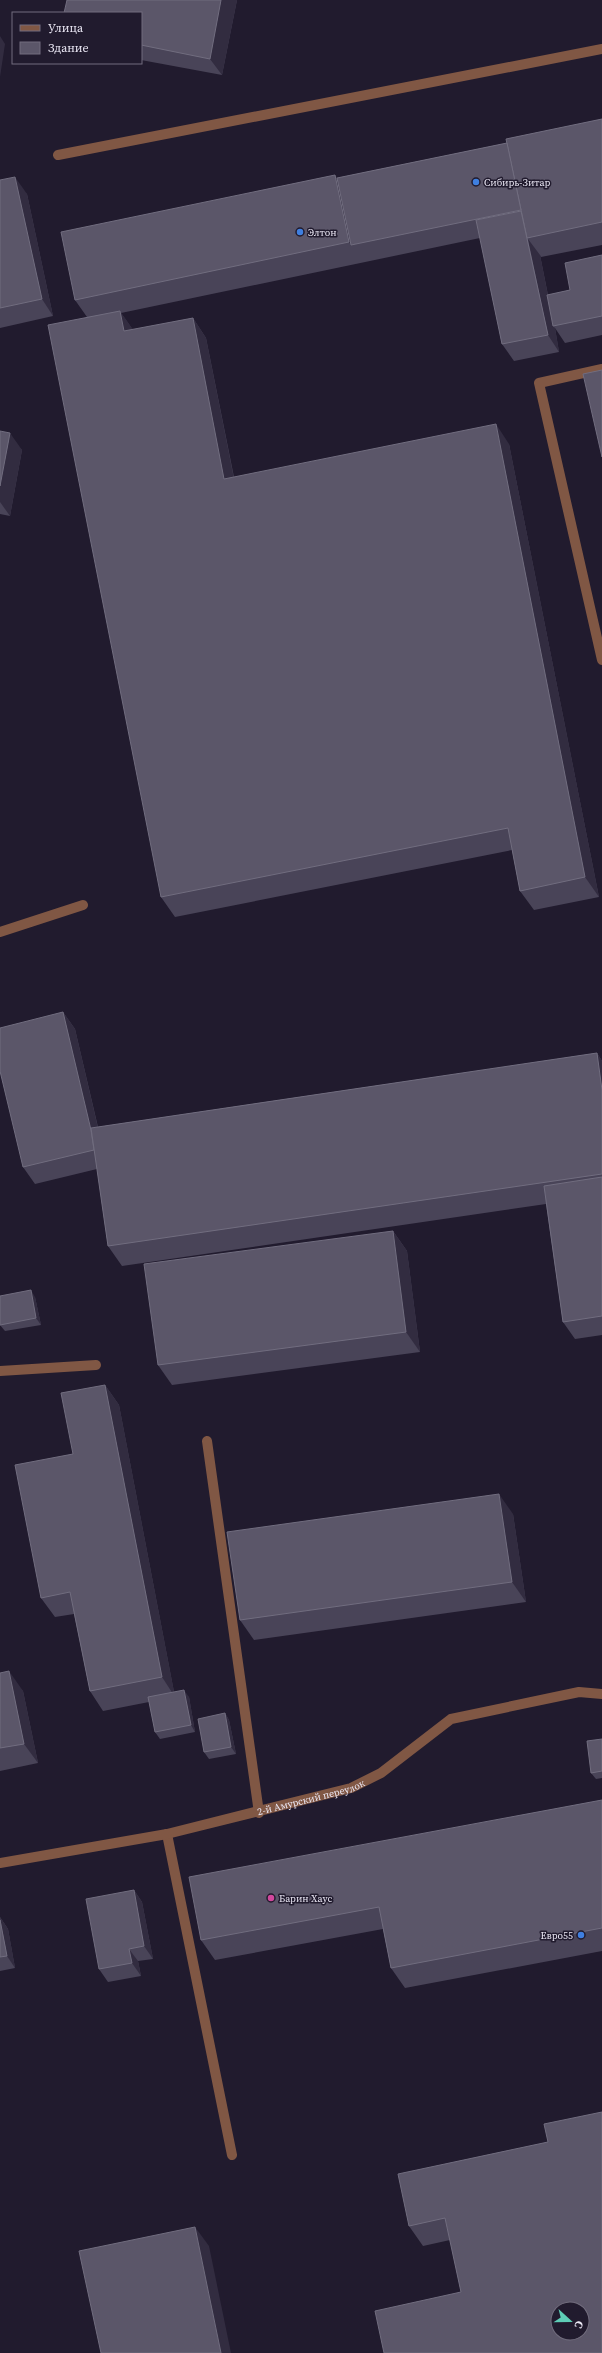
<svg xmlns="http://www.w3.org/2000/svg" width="602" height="2353" font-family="'Source Serif 4',serif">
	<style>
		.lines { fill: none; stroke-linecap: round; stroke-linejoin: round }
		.minor { stroke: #805744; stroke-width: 10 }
		.wall { fill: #494458 }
		.shaded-wall { fill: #322c40 }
		.building { fill: #5b5669; stroke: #716d7f; fill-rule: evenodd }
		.shop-dot { fill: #3f7fe0; stroke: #211b2e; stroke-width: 1.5 }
		.hotel-dot { fill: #d1479c; stroke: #211b2e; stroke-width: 1.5 }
		.labels { text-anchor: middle; stroke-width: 3; stroke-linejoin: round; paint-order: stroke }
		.poi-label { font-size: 10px; fill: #ebe8f5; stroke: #211b2e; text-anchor: start }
		.street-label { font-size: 10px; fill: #ebe8f5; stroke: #211b2e }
	</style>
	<rect width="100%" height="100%" fill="#211b2e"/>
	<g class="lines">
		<g class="minor">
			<polyline points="58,155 602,49"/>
			<polyline points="602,369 539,383 602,660"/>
			<polyline points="0,932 83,905"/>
			<polyline points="0,1371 96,1365"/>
			<polyline points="207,1441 259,1813"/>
			<polyline points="167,1834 232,2155"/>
			<path id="s1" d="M0 1863 167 1834 351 1788 381 1773 451 1719 579 1692 602 1694"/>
		</g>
	</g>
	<g class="wall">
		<polygon points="237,0 222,75 141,60 141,13"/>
		<polygon points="602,119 602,245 541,257 540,255 548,295 570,290 602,255 602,335 565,343 555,328 559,352 514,361 502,344 480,238 121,313 133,330 193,318 206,338 234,477 509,444 599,897 534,910 520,891 512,850 175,917 161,897 87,317 75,300 335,175 337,178 507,143"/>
		<polygon points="0,180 27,194 53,316 0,328"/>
		<polygon points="0,431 22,450 10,516 0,514"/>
		<polygon points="63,1012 75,1029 98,1127 597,1053 602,1061 602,1335 575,1339 563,1322 546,1204 122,1266 108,1246 97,1169 35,1184 23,1167"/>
		<polygon points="393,1231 407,1251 420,1352 172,1385 158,1365"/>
		<polygon points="35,1297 41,1325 5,1331 0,1325"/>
		<polygon points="105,1385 119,1405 174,1692 189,1697 195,1732 160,1739 155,1732 149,1702 103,1711 90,1691 74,1614 55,1617 41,1598 73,1454"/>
		<polygon points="513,1514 526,1602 254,1640 240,1620"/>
		<polygon points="0,1673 23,1691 38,1763 0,1771"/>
		<polygon points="225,1713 229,1720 236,1754 209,1759 204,1752"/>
		<polygon points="602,1739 602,1778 596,1779 591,1773"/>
		<polygon points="602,1800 602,1951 405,1988 391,1968 383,1929 215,1960 201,1940"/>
		<polygon points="134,1890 142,1902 153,1959 138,1961 141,1976 108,1982 99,1969"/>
		<polygon points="0,1917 8,1929 15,1968 0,1971"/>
		<polygon points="548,2142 461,2292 450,2240 423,2246 409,2226"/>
	</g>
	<g class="shaded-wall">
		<polygon points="221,0 237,0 222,75 210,59"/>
		<polygon points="0,36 5,44 0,77"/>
		<polygon points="335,175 349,195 351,245 349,242"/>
		<polygon points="15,177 27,194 53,316 42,299"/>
		<polygon points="528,239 540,255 554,326 553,326 555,328 559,352 548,335"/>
		<polygon points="120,311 134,331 124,331"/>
		<polygon points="193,318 206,338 238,499 224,479"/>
		<polygon points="496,424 509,444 599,897 585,877"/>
		<polygon points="10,433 22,450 10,516 0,502 0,486"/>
		<polygon points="63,1012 75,1029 107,1167 95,1150"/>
		<polygon points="597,1053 602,1061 602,1090"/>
		<polygon points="393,1231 407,1251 420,1352 406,1332"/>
		<polygon points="31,1290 35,1297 41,1325 36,1318"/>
		<polygon points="105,1385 119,1405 175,1697 162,1677"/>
		<polygon points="499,1494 513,1514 526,1602 512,1582"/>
		<polygon points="9,1671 23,1691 38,1763 24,1744"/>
		<polygon points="184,1690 189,1697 195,1732 191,1725"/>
		<polygon points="225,1713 229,1720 236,1754 231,1747"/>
		<polygon points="134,1890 142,1902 153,1959 144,1946"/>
		<polygon points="0,1917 8,1929 15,1968 7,1956"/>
		<polygon points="129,1949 138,1961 141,1976 132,1963"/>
		<polygon points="195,2227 209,2246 231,2353 221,2353"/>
	</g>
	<g class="building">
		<polygon points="67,0 221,0 210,59 141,45 141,13 64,13"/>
		<polygon points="602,119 602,222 527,238 506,139"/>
		<polygon points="507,143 521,210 351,245 337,178"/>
		<polygon points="335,175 349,242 75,300 61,232"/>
		<polygon points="15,177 42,299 0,308 0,180"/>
		<polygon points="521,211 548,335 502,344 476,220"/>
		<polygon points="602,255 602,316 553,326 547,295 570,290 565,263"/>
		<polygon points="120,311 124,331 193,318 224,479 496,424 585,877 520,891 508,828 161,897 48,325"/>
		<polygon points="602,370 602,457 583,374"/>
		<polygon points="0,431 10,433 0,486"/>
		<polygon points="63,1012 91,1130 94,1150 23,1167 0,1071 0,1028"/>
		<polygon points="597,1053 602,1090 602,1174 108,1246 91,1128"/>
		<polygon points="602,1177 602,1316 563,1322 544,1186"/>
		<polygon points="393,1231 406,1332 158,1365 144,1264"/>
		<polygon points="31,1290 36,1318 0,1325 0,1296"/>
		<polygon points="105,1385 162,1677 90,1691 70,1592 41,1598 15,1465 73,1454 61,1393"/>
		<polygon points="499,1494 512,1582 240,1620 227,1532"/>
		<polygon points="9,1671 24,1744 0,1748 0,1673"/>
		<polygon points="184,1690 191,1725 155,1732 148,1697"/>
		<polygon points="225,1713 231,1747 204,1752 198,1719"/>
		<polygon points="602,1739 602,1771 591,1773 587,1741"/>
		<polygon points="602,1800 602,1928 391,1968 379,1907 201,1940 189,1877"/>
		<polygon points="134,1890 144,1946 129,1949 132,1963 99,1969 86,1899"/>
		<polygon points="0,1920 7,1956 0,1957"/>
		<path d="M602 2112V2353H384L375 2311 461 2292 445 2218 409 2226 398 2174 548 2142 544 2124ZM558 2309H582V2333H558Z"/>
		<polygon points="195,2227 221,2353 101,2353 79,2251"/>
	</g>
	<g class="shop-dot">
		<circle cx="476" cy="182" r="4"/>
		<circle cx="300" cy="232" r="4"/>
		<circle cx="581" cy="1935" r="4"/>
	</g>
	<circle class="hotel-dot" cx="271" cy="1898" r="4"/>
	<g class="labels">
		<g class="poi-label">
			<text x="484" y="186">Сибирь-Зитар</text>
			<text x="308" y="236">Элтон</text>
			<text x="279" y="1902">Барин Хаус</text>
			<text x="573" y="1939" text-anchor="end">Евро55</text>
		</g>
		<g class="street-label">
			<text dy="4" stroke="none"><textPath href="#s1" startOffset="318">2-й Амурский переулок</textPath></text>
		</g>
	</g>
	<rect x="12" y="12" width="130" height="52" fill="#211b2e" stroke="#726d7e"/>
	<rect x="20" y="25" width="20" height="6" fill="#805744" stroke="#726d7e"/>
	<text x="48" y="32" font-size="12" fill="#ebe8f5">Улица</text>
	<rect x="20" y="42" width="20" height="12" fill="#5b5669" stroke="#726d7e"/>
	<text x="48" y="52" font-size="12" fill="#ebe8f5">Здание</text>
	<g transform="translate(570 2321) rotate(111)"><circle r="19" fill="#211b2e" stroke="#726d7e"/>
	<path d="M0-3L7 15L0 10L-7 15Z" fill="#5eceb7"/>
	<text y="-6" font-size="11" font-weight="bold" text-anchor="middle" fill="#ebe8f5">С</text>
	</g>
</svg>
